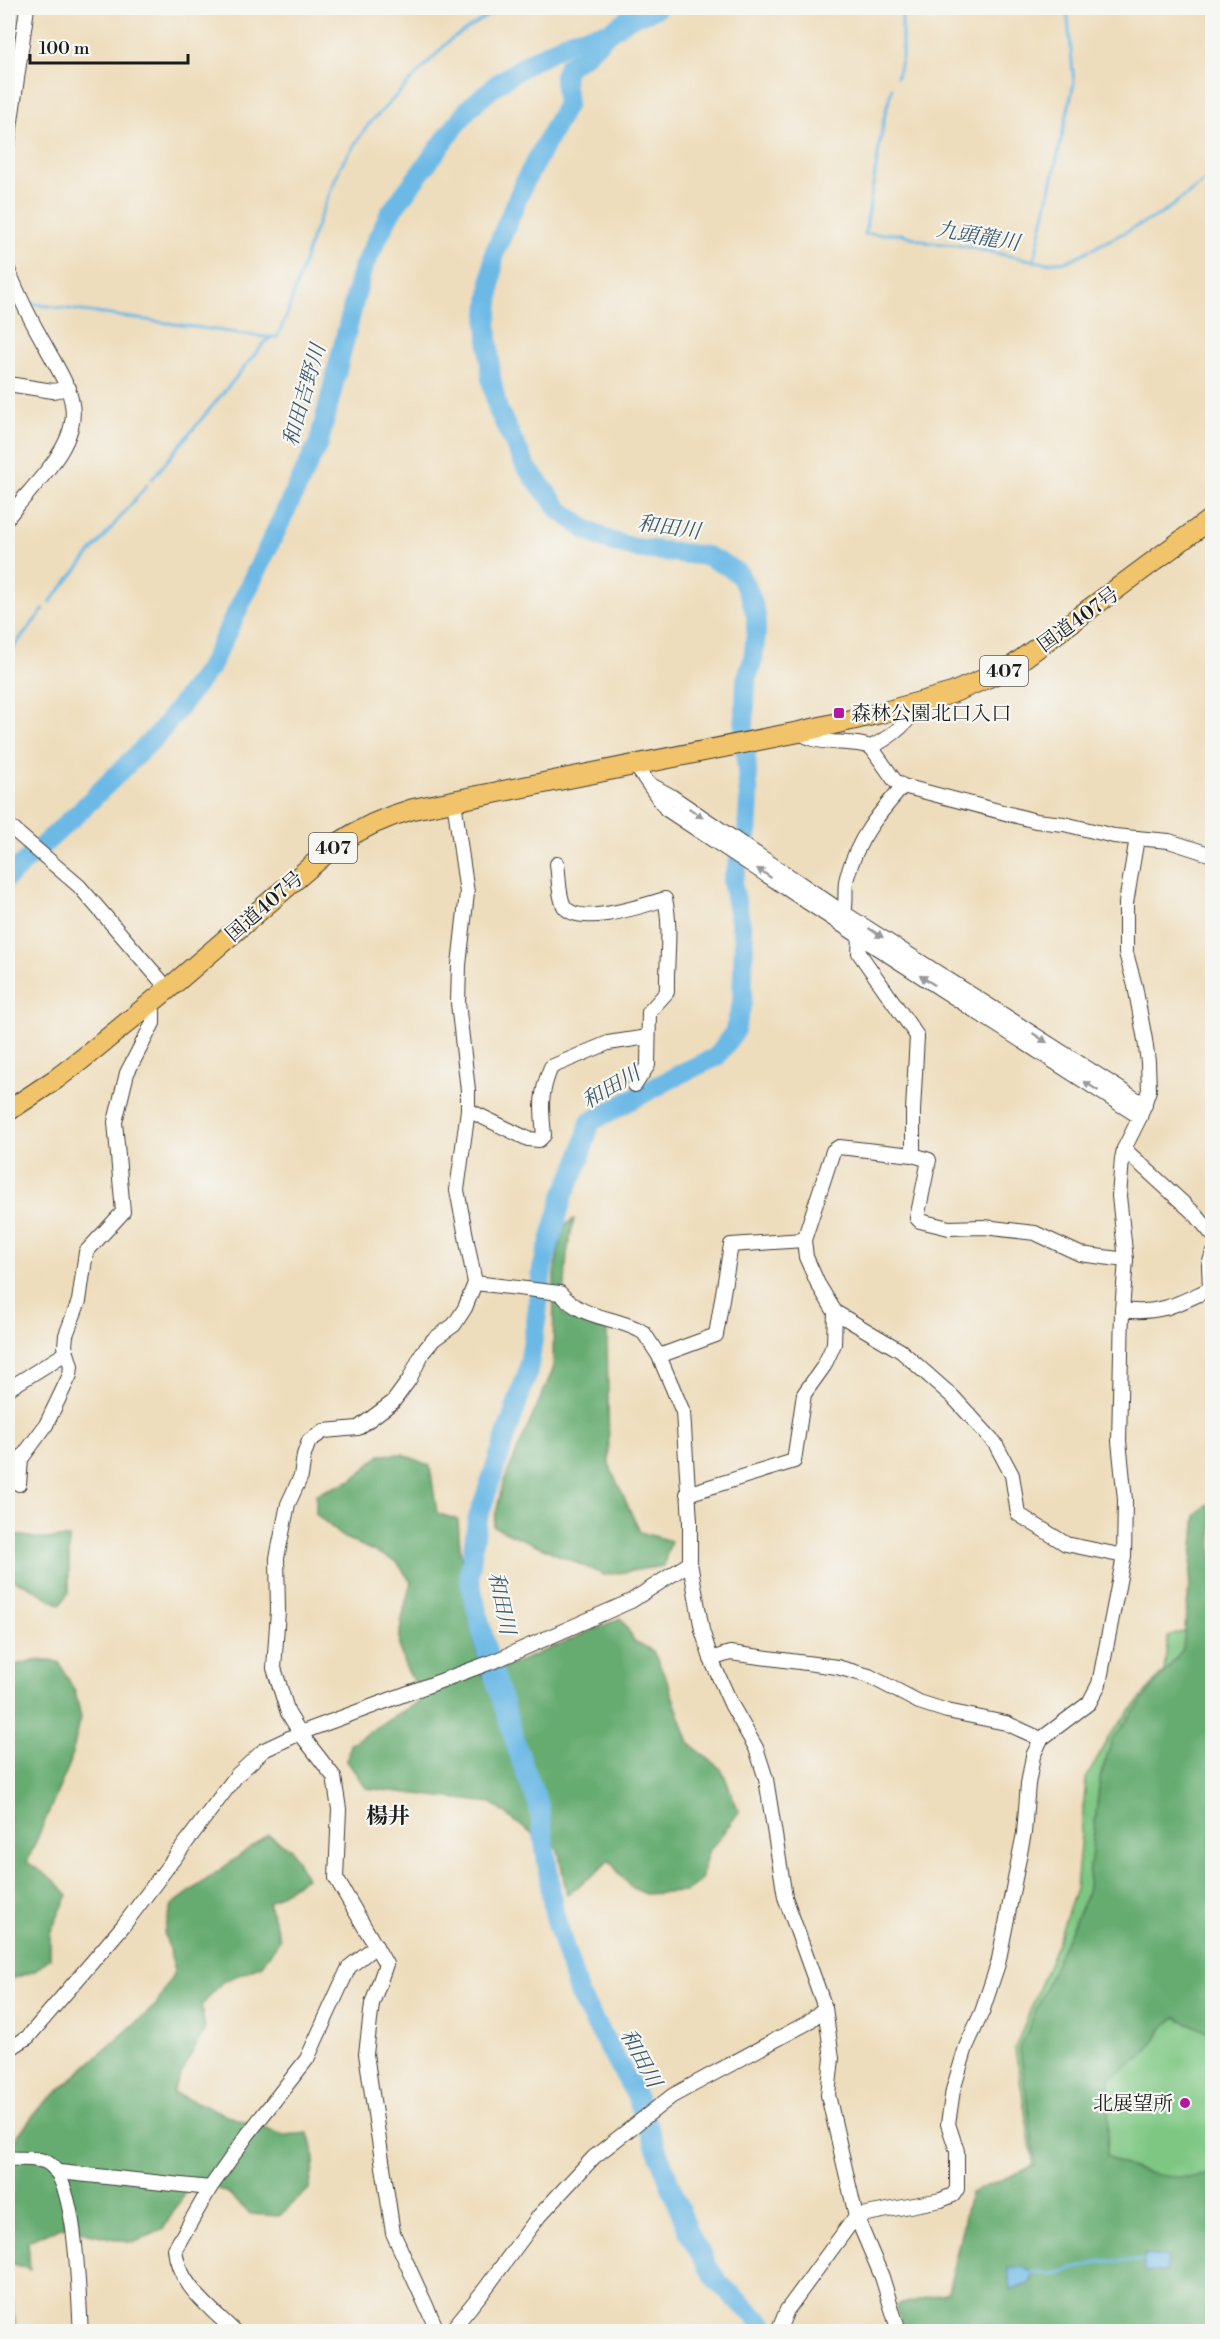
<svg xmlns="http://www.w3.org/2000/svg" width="1220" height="2339" font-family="'Libre Bodoni','Noto Serif JP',serif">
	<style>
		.green { fill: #7ec783; stroke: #4d7250; stroke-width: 1.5 }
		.forest { fill: #66ac71; stroke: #416446; stroke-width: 1.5 }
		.water { fill: #6cb9e6; stroke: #446a81; stroke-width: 1.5 }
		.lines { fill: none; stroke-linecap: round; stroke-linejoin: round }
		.stream { stroke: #6cb9e6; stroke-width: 3 }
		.river { stroke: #6cb9e6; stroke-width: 20 }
		.minor-casing { stroke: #3c3934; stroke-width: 16 }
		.highway-casing { stroke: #3c3934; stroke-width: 22 }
		.minor { stroke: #fff; stroke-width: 14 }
		.highway { stroke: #f1c36a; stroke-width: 20 }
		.oneway { fill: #999 }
		.poi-dot { fill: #b5179e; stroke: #f6f6f2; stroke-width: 2 }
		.labels { text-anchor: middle; stroke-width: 4.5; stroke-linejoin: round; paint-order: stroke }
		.shield { fill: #f6f6f2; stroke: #5d5d5c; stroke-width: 1.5 }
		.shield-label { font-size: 18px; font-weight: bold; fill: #1c1c1c }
		.street-label { font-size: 20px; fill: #1c1c1c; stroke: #f6f6f2 }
		.poi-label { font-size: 20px; fill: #1c1c1c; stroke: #f6f6f2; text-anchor: start }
		.water-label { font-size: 21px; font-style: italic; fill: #3c5b6d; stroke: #f6f6f2 }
		.quarter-label { font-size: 22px; font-weight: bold; fill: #1c1c1c; stroke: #f6f6f2 }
	</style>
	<rect width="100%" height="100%" fill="#f6f6f2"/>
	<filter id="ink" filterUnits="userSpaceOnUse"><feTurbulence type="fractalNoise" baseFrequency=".0167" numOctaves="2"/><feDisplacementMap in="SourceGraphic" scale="12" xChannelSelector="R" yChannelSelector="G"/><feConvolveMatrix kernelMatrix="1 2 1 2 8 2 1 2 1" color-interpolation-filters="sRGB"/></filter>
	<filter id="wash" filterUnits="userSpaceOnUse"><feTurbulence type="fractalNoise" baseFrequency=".008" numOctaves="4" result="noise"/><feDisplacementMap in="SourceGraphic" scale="24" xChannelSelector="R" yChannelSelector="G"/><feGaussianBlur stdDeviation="1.35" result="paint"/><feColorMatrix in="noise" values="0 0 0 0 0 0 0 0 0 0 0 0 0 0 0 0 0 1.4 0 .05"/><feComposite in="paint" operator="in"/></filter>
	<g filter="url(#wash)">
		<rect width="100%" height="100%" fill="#eeddbc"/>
		<polygon class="green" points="1212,1620 1212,2331 920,2332 998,2293 999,2213 1033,2163 1015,2048 1055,1949 1076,1889 1086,1779 1110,1735 1164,1671 1168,1637"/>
		<g class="forest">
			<polygon points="574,1219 567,1253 563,1315 607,1328 609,1465 640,1532 671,1541 663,1566 604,1575 493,1526 503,1483 553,1370 554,1274 563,1226"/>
			<path d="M403 1454 430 1466 437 1513 458 1520C461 1574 470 1624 483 1677L621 1618 635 1642 653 1651 667 1680 689 1743 722 1770 739 1812 707 1854 701 1880 685 1892 645 1894 629 1886 609 1860 598 1871 567 1895 558 1849 526 1830 492 1803 366 1788 347 1761 350 1744 426 1697C416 1684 401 1665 400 1648 398 1626 406 1603 411 1582L397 1562 343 1537 316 1514V1494L352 1480 380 1455Z"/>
			<path d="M1208 1504 1212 1517V2037L1207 2032 1176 2017 1164 2027 1145 2054 1110 2078 1107 2156C1139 2175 1176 2182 1212 2174V2331H905L895 2306 948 2292 970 2193 1036 2165 1020 2049 1060 1953 1087 1894 1100 1778 1112 1740 1183 1649 1196 1515Z"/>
			<polygon points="8,1533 39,1539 69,1538 69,1592 60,1605 27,1585 8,1579"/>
			<polygon points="34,1660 59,1662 75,1692 81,1717 70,1763 27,1862 54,1880 68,1895 50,1933 50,1958 35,1971 8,1980 8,1667"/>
			<polygon points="268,1835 291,1849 306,1878 268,1902 280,1939 262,1965 222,1982 201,2006 205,2029 172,2092 239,2120 284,2135 308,2133 315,2159 309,2189 279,2216 250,2214 228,2193 195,2178 162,2230 133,2243 61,2227 28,2241 30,2270 8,2262 8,2148 39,2108 156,2005 175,1970 164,1932 172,1905"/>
			<polygon points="8,2266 16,2331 8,2331"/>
		</g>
		<g class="water">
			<polygon points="1144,2254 1167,2258 1166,2272 1144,2272"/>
			<polygon points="1023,2267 1033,2273 1031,2282 1010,2290 1008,2268"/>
		</g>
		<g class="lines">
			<g class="stream">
				<polyline points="897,77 902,57 902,13 903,8"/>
				<polyline points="892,88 884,118 865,234 902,234 930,243 957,245 1045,263 1068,261 1161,214 1212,176"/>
				<polyline points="1034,261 1074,83 1067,8"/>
				<polyline points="8,299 18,301"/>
				<polyline points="27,303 265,337 277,337 287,315 312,237 341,165 368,125 450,40 500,8"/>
				<polyline points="152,479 266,341 271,338"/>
				<polyline points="50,602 147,485"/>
				<polyline points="8,654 44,609"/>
				<polyline points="1033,2273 1054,2274 1104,2261 1144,2261"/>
			</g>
			<g class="river">
				<polyline points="609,32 584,56 568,66 564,76 567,104 525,181 494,254 487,323 491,379 498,410 526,467 560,510 585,529 607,540 635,548 707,556 727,566 739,574 750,595 756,615 756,634 753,660 746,680 744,729 749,800 747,836 732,882 744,940 742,1004 734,1033 716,1057 682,1073 590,1122 579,1162 563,1196 542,1269 537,1315 528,1371 477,1521 469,1577 488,1656 521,1760 539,1806 554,1913 579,1995 636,2095 688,2231 707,2266 720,2284 772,2332"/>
				<polyline points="8,877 80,811 159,733 210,667 319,442 362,270 390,213 469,108 497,84 527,64 572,40 609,32 628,19 657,8"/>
			</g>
		</g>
	</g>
	<g filter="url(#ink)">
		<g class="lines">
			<defs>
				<g id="minor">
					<polyline points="8,142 27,8"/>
					<path d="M8 270C19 296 31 321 45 345 68 388 89 412 55 460 41 480 23 498 8 517"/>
					<polyline points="8,384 53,391 69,388"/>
					<path d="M799 732C820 747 847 739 871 747 891 737 910 722 920 702"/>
					<polyline points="871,747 895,781 903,786 1036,821 1064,824 1114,836 1169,841 1212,855"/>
					<polyline points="636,766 666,809 860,937 1140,1117"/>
					<polyline points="651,785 671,796 844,913 1145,1105"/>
					<polyline points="8,825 79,886 168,989"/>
					<path d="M557 864C559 876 558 895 564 906 578 928 645 905 665 899 672 929 666 961 667 992L649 1012 648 1065 635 1085"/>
					<path d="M841 918C849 906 843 890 847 877 858 838 877 816 903 786"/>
					<polyline points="860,937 859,953 917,1036 913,1111 913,1155 839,1147 833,1151 804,1240 806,1257 818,1284 835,1312 901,1351 953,1397 995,1443 1012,1475 1018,1514 1066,1544 1124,1556"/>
					<path d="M468 1110 528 1139 539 1140 544 1135C541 1107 540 1093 551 1067L608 1043 648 1037"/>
					<polyline points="1124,1149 1196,1215 1212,1234"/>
					<polyline points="913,1155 929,1160 917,1218 920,1221 949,1228 984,1227 1035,1233 1080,1254 1126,1260"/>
					<polyline points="1212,1255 1209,1265 1210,1289 1212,1292"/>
					<path d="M475 1283 560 1293C584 1320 609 1315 639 1330L644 1333 659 1356 683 1412 690 1521V1563L702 1630 711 1659 731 1704 756 1748 766 1779 785 1897 825 2008 832 2058 828 2095 856 2216 882 2277 899 2332"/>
					<path d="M1122 1310C1160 1315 1177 1304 1210 1289"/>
					<polyline points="659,1356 716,1335 731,1245 804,1240"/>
					<polyline points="8,1389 66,1353"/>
					<polyline points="19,1484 21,1459 46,1425 70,1375 71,1366 65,1346 66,1335 79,1301 86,1252 123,1212 115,1122 127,1073 153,1023 153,1011 150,1003"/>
					<polyline points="687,1494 794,1461 804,1394 824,1366 834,1344 835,1312"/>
					<polyline points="711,1659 730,1653 837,1667 869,1676 919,1702 947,1711 1006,1723 1041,1739"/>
					<polyline points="8,2050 28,2037 123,1926 237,1775 264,1750 300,1733 497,1660 631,1601 690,1563"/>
					<path d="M8 2158C19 2160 38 2157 48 2163 78 2182 78 2296 81 2332"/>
					<polyline points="59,2172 210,2188"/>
					<path d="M235 2332C211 2308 178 2285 175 2249L210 2188 248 2134 307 2059 349 1967 376 1946"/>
					<polyline points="438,2332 393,2233 366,2054 372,2004 386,1964 336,1878 339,1809 334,1777 300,1733 288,1713 274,1668 278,1611 277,1558 288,1504 301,1476 304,1455 309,1441 324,1431 358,1428 393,1402 409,1380 423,1352 434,1339 454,1325 465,1308 475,1283 457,1190 468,1110 468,1090 458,1003 459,965 467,893 454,801"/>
					<polyline points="450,2332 485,2289 539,2216 594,2157 672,2096 807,2023 825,2008"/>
					<polyline points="778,2332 787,2310 856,2216 941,2200 953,2195 957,2189 957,2151 948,2124 953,2090 966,2047 982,2012 998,1964 1024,1833 1028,1784 1033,1756 1041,1739 1089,1703 1099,1684 1124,1556 1125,1500 1119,1441 1122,1310 1126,1260 1119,1196 1122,1159 1124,1149 1140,1117 1149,1090 1148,1062 1145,1040 1135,986 1126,953 1126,903 1137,838"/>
				</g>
				<path id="highway" d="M8 1111 56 1079 81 1060 168 989 337 844C361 828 385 817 413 809L799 732 881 713 952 693 1010 668 1212 518"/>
			</defs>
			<use href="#minor" class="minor-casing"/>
			<use href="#highway" class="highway-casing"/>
			<use href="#minor" class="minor"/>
			<use href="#highway" class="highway"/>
		</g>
		<defs><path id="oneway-solid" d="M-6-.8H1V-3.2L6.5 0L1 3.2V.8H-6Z" transform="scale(1.5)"/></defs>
		<g class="oneway">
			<use href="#oneway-solid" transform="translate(696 813) rotate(35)"/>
			<use href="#oneway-solid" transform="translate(764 873) rotate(-147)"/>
			<use href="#oneway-solid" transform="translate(876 933) rotate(33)"/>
			<use href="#oneway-solid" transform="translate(927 980) rotate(-147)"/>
			<use href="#oneway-solid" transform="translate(1040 1038) rotate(33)"/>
			<use href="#oneway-solid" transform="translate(1091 1086) rotate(-147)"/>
		</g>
	</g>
	<g class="poi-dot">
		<rect x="833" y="707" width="12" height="12" rx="3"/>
		<circle cx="1185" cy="2103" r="6"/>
	</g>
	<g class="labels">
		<g class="shield">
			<rect x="980" y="656" width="48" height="30" rx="4.5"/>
			<rect x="309" y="833" width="48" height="30" rx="4.5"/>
		</g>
		<g class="shield-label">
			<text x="1004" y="677">407</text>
			<text x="333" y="854">407</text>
		</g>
		<g class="street-label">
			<text transform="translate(1078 619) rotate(-36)" y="7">国道407号</text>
			<text transform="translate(264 906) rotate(-41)" y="7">国道407号</text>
		</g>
		<g class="poi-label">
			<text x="851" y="720">森林公園北口入口</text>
			<text x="1173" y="2110" text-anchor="end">北展望所</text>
		</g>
		<g class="water-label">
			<text transform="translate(978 236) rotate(10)" y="7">九頭龍川</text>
			<text transform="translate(304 395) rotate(-74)" y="7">和田吉野川</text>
			<text transform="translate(669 527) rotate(8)" y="7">和田川</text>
			<text transform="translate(611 1087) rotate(-30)" y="7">和田川</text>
			<text transform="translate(502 1603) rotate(79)" y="7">和田川</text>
			<text transform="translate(641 2058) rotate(62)" y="7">和田川</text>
		</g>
		<g class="quarter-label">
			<text x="388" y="1823">楊井</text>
		</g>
	</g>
	<rect width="1220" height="2339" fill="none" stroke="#f6f6f2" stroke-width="30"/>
	<path d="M30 54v9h158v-9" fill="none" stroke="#1c1c1c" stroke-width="3"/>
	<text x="39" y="54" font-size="18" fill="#1c1c1c" stroke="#f6f6f2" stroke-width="4.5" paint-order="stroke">100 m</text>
</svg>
